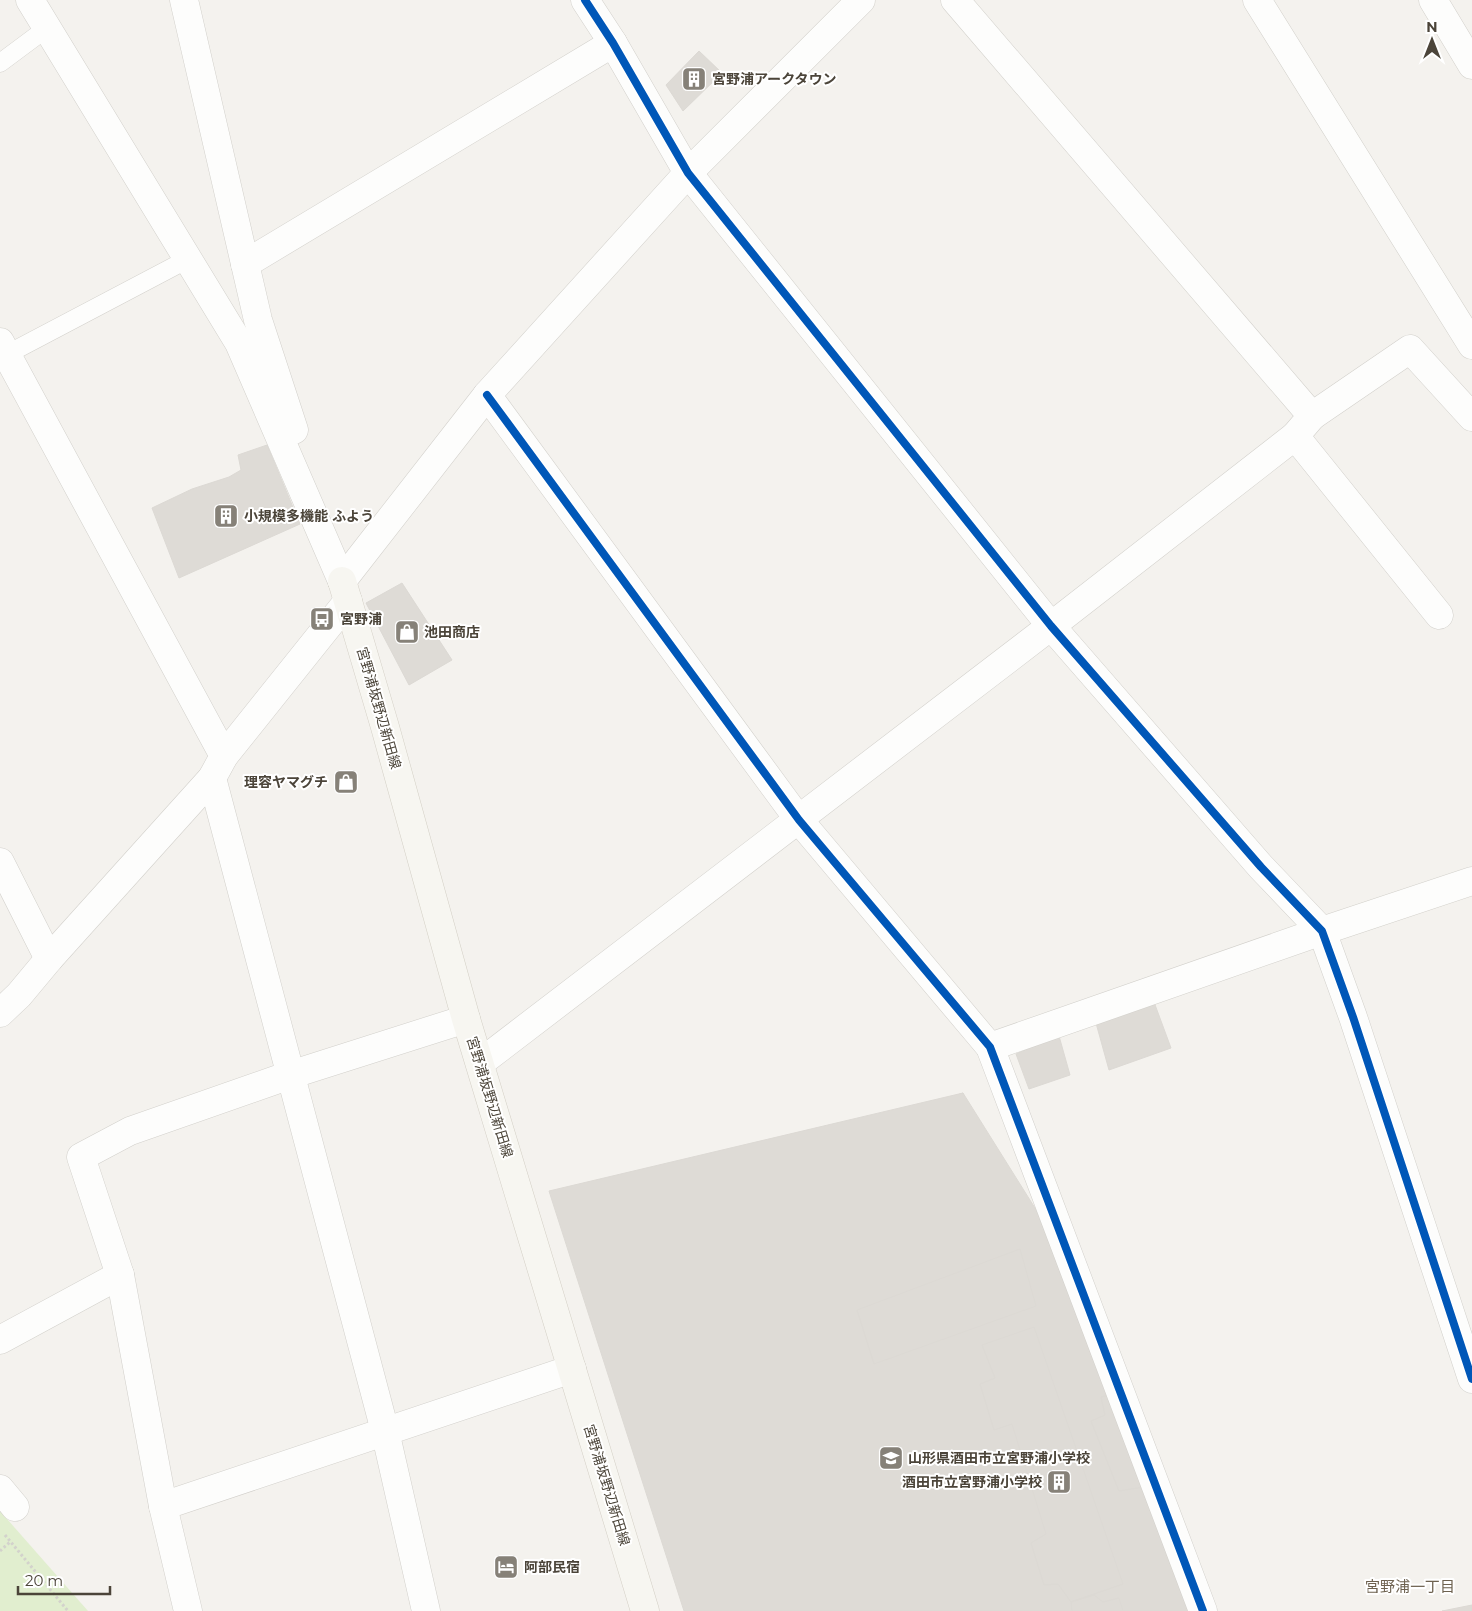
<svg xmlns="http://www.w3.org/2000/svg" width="1472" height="1611" font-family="Montserrat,'Noto Sans JP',sans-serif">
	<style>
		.green { fill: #e1eecf }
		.building { fill: #dedbd6; stroke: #dcd9d4 }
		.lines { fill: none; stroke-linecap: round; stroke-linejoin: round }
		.service-casing { stroke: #d2d0cb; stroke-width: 19 }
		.minor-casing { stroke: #d2d0cb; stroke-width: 29 }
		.secondary-casing { stroke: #d3cfc5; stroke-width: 29 }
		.path { stroke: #d3d2cc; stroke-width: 3; stroke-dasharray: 2.5 2.5; stroke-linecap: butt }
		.service { stroke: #fdfdfc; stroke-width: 18 }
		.minor { stroke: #fdfdfc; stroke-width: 28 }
		.secondary { stroke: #f7f6f1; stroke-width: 28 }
		.cycleway-casing { stroke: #fff; stroke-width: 11 }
		.cycleway { stroke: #0057b8; stroke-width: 8 }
		.labels { text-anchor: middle; stroke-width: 4; stroke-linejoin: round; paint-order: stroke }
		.poi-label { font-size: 14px; font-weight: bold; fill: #4b4439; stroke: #fff; text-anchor: start }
		.street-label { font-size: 14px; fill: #4b4439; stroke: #fff }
		.neighbourhood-label { font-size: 15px; fill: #6e6250; stroke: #fff }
	</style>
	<rect width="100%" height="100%" fill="#f4f2ee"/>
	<polygon class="green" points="0,1511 88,1611 0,1611"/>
	<g class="building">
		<polygon points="699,51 722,73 683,111 666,85"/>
		<polygon points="267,445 300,524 179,578 152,508 192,489 229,477 241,470 238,455"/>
		<polygon points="402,583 452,660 409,685 366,603"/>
		<polygon points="1154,1002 1171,1048 1109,1070 1096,1023"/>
		<polygon points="1059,1036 1070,1075 1029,1089 1016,1054"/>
		<polygon points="963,1093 1000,1205 824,1264 785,1153"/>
		<polygon points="963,1093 1095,1304 1201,1611 684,1611 549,1191"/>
		<polygon points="1020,1249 1036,1306 874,1364 857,1310"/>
		<polygon points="1034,1327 1123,1584 1071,1602 1058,1584 1044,1585 1031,1543 1046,1534 1012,1424 994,1430 980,1384 995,1378 982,1345"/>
		<polygon points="1119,1392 1150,1486 1119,1491 1091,1421 1105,1415 1101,1397"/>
		<polygon points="1094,1595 1103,1602 1119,1598 1123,1611 1072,1611 1071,1602"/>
		<polygon points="1472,1605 1472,1611 1442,1611"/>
	</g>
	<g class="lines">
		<defs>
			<g id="service">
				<polyline points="0,63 47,28"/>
				<polyline points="0,358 188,259"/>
			</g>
			<g id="minor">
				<polyline points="30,0 239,343 342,581"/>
				<polyline points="184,0 258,320 294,430"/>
				<polyline points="585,0 613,43 688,173 1051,626 1261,867 1322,931 1353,1017 1472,1379"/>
				<polyline points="955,0 1312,416 1295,436 1439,615"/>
				<polyline points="1257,0 1472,345"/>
				<polyline points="1433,0 1472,65"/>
				<polyline points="245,264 613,43"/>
				<polyline points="0,342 224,756"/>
				<polyline points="487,395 799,820 990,1047 1203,1611"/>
				<polyline points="1312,416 1410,349 1472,417"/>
				<polyline points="342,581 487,395 688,173 861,0"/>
				<polyline points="212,778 385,1431 426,1611"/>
				<polyline points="0,862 49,959"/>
				<polyline points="0,1013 19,995 49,959 212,778 224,756 348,601"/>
				<polyline points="990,1047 1322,931 1472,881"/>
				<polyline points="480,1063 1051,626 1295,436"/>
				<polyline points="0,1340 120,1275"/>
				<polyline points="0,1489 15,1507"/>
				<polyline points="163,1506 572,1369"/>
				<polyline points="188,1611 163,1506 120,1275 81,1157 130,1131 290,1075 466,1019"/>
			</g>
			<polyline id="secondary" points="342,581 385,727 466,1019 645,1611"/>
		</defs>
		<use href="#service" class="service-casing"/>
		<use href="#minor" class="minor-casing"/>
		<use href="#secondary" class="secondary-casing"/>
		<g class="path">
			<polyline points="5,1535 68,1611"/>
			<polyline points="0,1551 10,1542"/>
		</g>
		<use href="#service" class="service"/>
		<use href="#minor" class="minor"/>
		<use href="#secondary" class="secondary"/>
		<defs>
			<g id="cycleway">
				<polyline points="585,0 613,43 688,173 1051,626 1261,867 1322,931 1353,1017 1472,1379"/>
				<polyline points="487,395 799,820 990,1047 1203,1611"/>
			</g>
		</defs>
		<use href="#cycleway" class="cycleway-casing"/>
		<use href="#cycleway" class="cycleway"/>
	</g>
	<defs>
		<symbol id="building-square" viewBox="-11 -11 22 22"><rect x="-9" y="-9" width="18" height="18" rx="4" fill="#868178" stroke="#fff"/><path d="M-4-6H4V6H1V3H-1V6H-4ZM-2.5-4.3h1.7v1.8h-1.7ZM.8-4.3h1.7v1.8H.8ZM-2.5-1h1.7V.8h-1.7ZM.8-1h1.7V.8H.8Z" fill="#fff"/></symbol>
		<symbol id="bus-square" viewBox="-11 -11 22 22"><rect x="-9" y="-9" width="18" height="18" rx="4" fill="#868178" stroke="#fff"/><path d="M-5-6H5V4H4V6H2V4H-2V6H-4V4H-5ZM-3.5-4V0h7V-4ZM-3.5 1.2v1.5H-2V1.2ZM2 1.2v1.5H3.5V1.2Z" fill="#fff"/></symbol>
		<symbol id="shop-square" viewBox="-11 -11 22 22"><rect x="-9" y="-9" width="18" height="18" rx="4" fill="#868178" stroke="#fff"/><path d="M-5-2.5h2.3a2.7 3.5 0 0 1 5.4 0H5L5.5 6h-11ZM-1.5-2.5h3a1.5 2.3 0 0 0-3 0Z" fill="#fff"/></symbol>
		<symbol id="school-square" viewBox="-11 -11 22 22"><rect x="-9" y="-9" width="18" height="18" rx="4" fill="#868178" stroke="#fff"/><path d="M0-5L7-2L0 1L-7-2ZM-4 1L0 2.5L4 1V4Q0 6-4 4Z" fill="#fff"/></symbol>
		<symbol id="hotel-square" viewBox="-11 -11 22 22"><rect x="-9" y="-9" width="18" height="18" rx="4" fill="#868178" stroke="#fff"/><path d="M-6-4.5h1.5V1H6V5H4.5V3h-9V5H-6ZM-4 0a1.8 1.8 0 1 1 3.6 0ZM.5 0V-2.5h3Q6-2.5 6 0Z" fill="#fff"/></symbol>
	</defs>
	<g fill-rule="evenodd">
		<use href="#building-square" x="680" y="65" width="28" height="28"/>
		<use href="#building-square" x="212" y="502" width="28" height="28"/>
		<use href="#bus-square" x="308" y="605" width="28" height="28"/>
		<use href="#shop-square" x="393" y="618" width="28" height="28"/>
		<use href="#shop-square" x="332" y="768" width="28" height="28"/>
		<use href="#school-square" x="877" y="1444" width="28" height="28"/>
		<use href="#building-square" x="1045" y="1468" width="28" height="28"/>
		<use href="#hotel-square" x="492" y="1553" width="28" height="28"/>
	</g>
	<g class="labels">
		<g class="poi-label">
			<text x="712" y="84">宮野浦アークタウン</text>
			<text x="244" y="521">小規模多機能 ふよう</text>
			<text x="340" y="624">宮野浦</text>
			<text x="424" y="637">池田商店</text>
			<text x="328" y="787" text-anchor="end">理容ヤマグチ</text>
			<text x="908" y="1463">山形県酒田市立宮野浦小学校</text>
			<text x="1042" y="1487" text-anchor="end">酒田市立宮野浦小学校</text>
			<text x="524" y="1572">阿部民宿</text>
		</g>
		<g class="street-label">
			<text transform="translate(379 708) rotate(74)" y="5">宮野浦坂野辺新田線</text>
			<text transform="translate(490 1097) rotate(73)" y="5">宮野浦坂野辺新田線</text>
			<text transform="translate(607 1485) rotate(73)" y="5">宮野浦坂野辺新田線</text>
		</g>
		<g class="neighbourhood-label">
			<text x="1410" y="1592">宮野浦一丁目</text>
		</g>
	</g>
	<g transform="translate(1432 40)" stroke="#ffffff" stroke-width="4" paint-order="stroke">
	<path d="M0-4L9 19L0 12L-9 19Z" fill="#4b4439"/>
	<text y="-8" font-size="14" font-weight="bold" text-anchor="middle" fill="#4b4439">N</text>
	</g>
	<path d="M18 1586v8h92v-8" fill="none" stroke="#4b4439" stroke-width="2.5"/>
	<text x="25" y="1586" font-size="15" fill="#4b4439" stroke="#ffffff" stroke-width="4" paint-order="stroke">20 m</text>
</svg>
